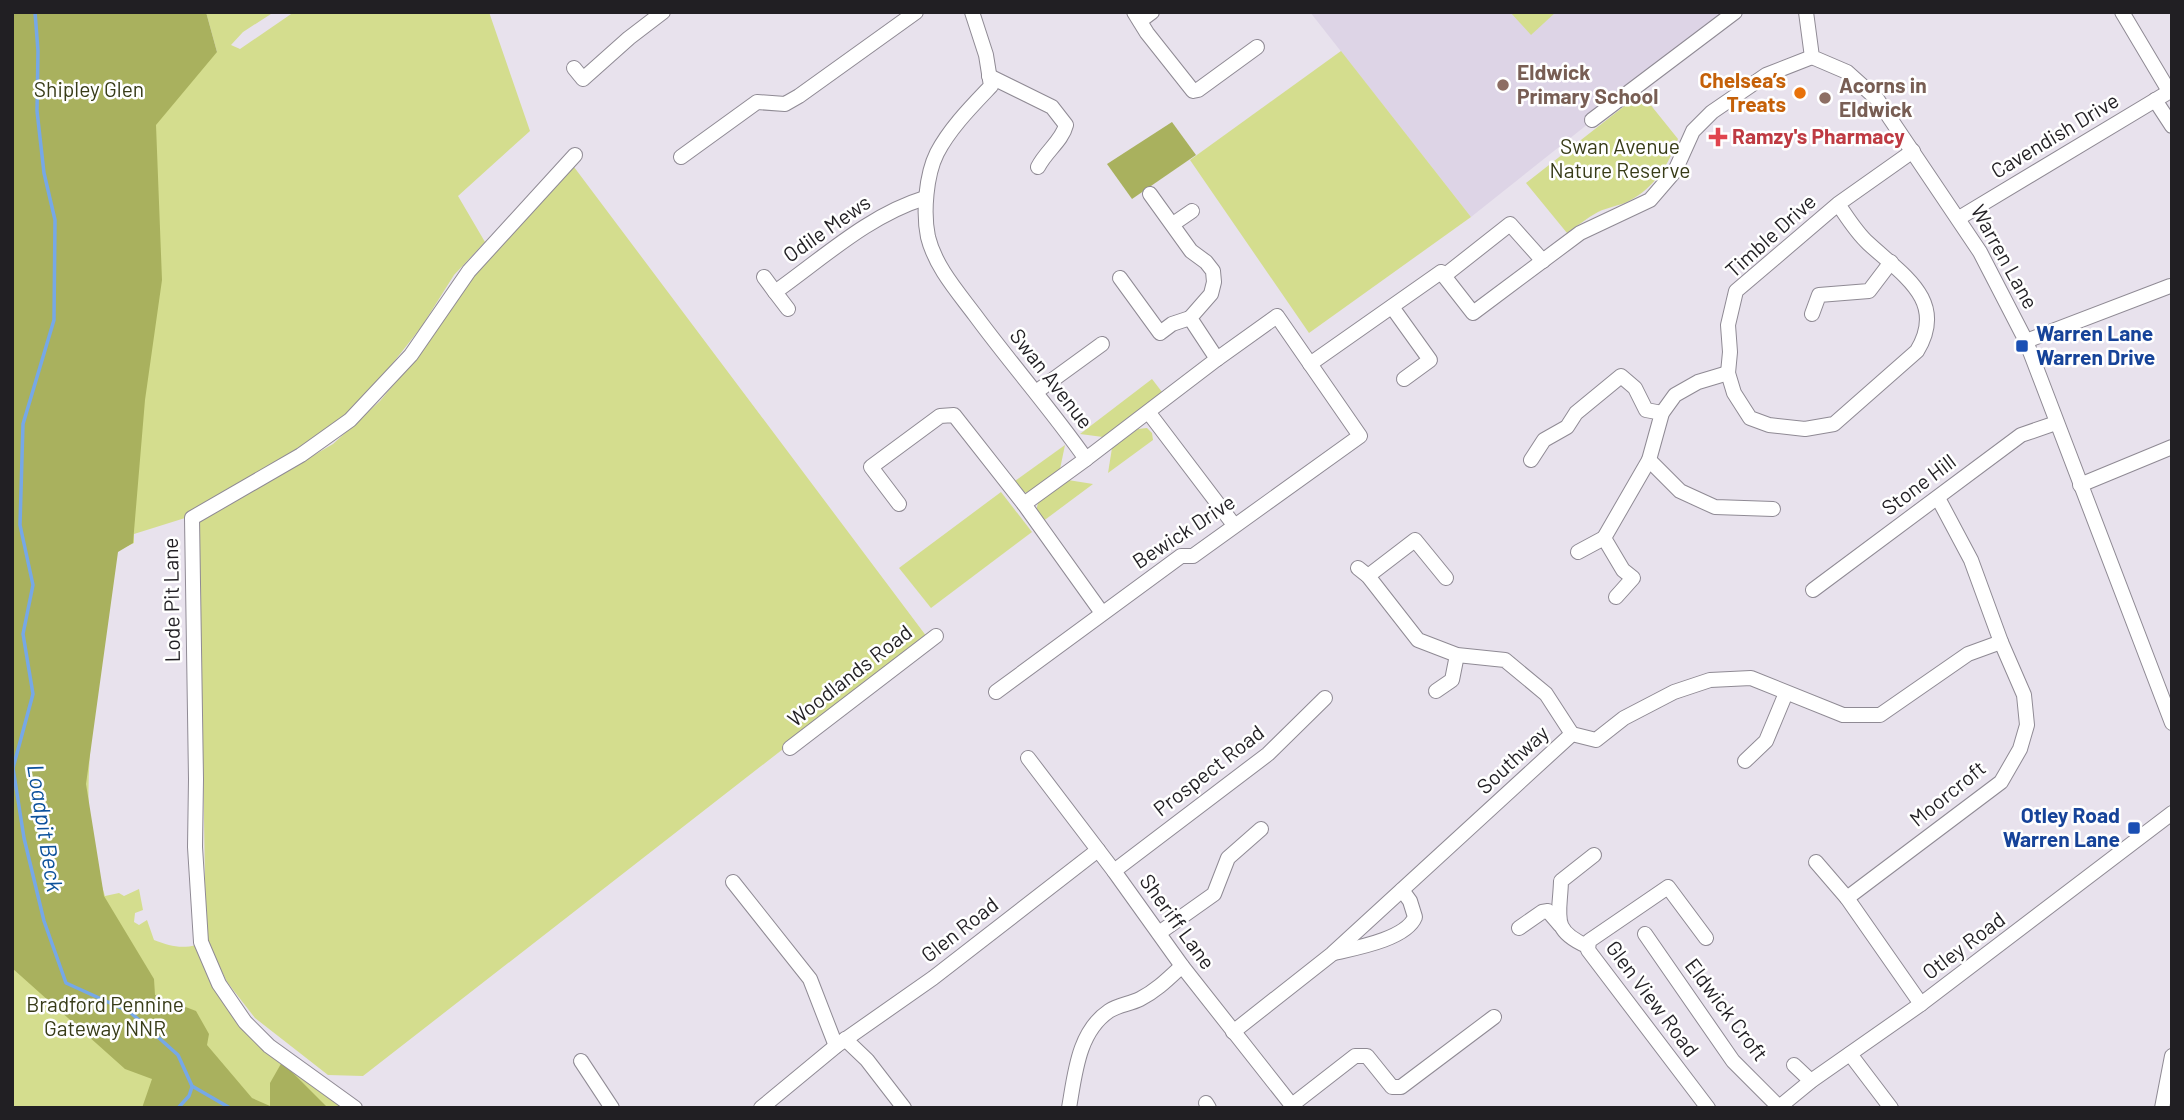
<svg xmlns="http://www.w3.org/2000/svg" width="2184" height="1120" font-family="Barlow,sans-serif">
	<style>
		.built { fill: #ddd4e6 }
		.green { fill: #d4dd8e }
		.forest { fill: #a9b15e }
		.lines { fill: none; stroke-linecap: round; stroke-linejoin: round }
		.stream { stroke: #76a8e7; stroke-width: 3.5 }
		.minor-casing { stroke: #8f8a94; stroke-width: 16 }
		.minor { stroke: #fff; stroke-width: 14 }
		.education-dot { fill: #8d6e63; stroke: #fff; stroke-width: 2.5 }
		.food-dot { fill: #e8710a; stroke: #fff; stroke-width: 2.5 }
		.health-dot { fill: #e0444e; stroke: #fff; stroke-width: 2.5 }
		.transit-dot { fill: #1a4fb4; stroke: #fff; stroke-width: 2.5 }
		.labels { text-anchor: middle; stroke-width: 5; stroke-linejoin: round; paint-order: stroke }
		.education-label { font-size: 21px; font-weight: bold; fill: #785e54; stroke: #fff; text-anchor: start }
		.food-label { font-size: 21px; font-weight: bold; fill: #c56008; stroke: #fff; text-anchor: end }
		.park-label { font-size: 21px; fill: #383c18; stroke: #fff }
		.street-label { font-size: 21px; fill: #211f23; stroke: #fff }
		.health-label { font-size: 21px; font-weight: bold; fill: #be3a42; stroke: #fff; text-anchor: start }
		.transit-label { font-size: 21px; font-weight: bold; fill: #164399; stroke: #fff; text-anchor: start }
		.water-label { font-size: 23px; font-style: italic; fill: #0d529c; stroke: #fff }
	</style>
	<rect width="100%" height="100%" fill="#e8e2ed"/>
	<polygon class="built" points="1310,12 1735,12 1593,120 1471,217"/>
	<g class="green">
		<path d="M12 12 217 52 206 12H274L243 32 231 45 240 49 294 12H489L530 131 458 196 485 242 454 275 422 326 371 391 342 420 309 444 196 510 186 513 185 518 134 534V543L117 551C111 593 105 636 99 678 88 756 80 821 105 896L119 893 124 896 139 889 143 910 135 913 134 922 139 925 147 920 154 940C170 946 180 949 197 945L226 999 350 1108H12Z"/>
		<polygon points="1510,12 1556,12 1531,35"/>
		<polygon points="1341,51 1471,217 1309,333 1190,160"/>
		<path d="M1641 93 1678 139C1668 166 1655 187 1629 201 1619 206 1608 207 1598 212 1587 218 1577 226 1567 233L1526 183Z"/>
		<polygon points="574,167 927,637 363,1076 328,1075 255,1018 227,982 206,938 199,522 333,444 380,401 420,353 471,278"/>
		<polygon points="1152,379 1162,392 1103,437 1080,434"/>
		<polygon points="1147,428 1152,433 1153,440 1108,473 1112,448 1138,429"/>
		<polygon points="1065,445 1060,469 1027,493 1018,490 1012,483"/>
		<polygon points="1068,480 1093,484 1042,522 1036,511 1038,503"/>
		<polygon points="1001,492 1032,532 931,608 899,568"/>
	</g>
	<g class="forest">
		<polygon points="12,12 206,12 217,52 156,125 162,280 145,400 133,543 118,552 86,784 104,896 154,979 155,995 196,1011 209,1034 207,1045 252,1098 270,1106 270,1083 282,1062 328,1108 142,1108 152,1079 125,1069 12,968"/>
		<polygon points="1172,122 1196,155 1132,199 1107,164"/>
	</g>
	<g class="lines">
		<g class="stream">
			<polyline points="35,12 38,51 37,111 44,173 55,220 54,320 23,424 20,525 33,585 23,634 33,694 13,768 24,838 44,921 66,983 130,1012 178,1055 192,1086 230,1108"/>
			<polyline points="178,1108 189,1096 192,1087"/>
		</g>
		<defs>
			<g id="minor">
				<path d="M972 12 986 55 991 86C972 106 950 128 937 153 926 175 923 213 928 237 935 266 957 291 975 315 1011 364 1051 409 1086 459L1217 359 1277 316 1360 436 1193 556H1181L996 692"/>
				<polyline points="1134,12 1147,33 1193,91 1198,90 1257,47"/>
				<polyline points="1806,12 1812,57 1847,72 1877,99 1980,252 2026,341 2172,723"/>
				<polyline points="2122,12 2169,91"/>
				<polyline points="1140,21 1152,12"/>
				<polyline points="574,68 583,79 629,38 663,12"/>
				<path d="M989 76 1052 107 1066 125C1062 141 1046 151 1038 167"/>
				<polyline points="2155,100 2172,126"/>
				<polyline points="1592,120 1735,12"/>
				<polyline points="681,157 757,102 785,104 799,96 916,12"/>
				<polyline points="1150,194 1191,251 1206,262 1213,271 1214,282 1211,294 1190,318 1217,359"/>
				<path d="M1838 204C1847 217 1856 232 1868 243 1901 274 1948 300 1917 351L1834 424 1805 429 1769 425 1750 418 1734 393 1728 373 1730 352 1728 325 1736 291 1838 204 1913 151"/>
				<polyline points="1959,218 2172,90"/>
				<polyline points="1173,224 1192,211"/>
				<polyline points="1444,276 1510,224 1543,261"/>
				<polyline points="764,277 775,292"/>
				<polyline points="1120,278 1160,333 1172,324 1190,318"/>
				<polyline points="1392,307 1430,360 1404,379"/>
				<path d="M788 309 775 292C823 258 869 215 925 198"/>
				<polyline points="1812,314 1819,295 1869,291 1891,262"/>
				<polyline points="2026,341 2170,286"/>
				<polyline points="1310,364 1441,272 1473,313 1580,233 1650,200 1675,171 1693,131 1712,112 1766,75 1812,57"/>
				<polyline points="1036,392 1102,344"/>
				<polyline points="1149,413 1234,525"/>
				<polyline points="1531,460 1544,440 1567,427 1576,413 1621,376 1635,388 1646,410 1662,413"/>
				<polyline points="1649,460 1680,491 1715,507 1773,509"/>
				<polyline points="2080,485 2172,447"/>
				<polyline points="899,504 871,467 940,416 954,415 1024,504 1102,613"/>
				<polyline points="1024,504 1086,459"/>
				<polyline points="1578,552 1604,538"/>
				<polyline points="1358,568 1368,576 1418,640 1457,655 1505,660 1546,694 1572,734"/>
				<polyline points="1368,576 1415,540 1446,578"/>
				<polyline points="1813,590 2021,435 2056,423"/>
				<polyline points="1616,597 1633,578 1623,570 1604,538 1649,460 1662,413 1675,395 1698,382 1728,373"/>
				<polyline points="1436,691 1452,680 1457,655"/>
				<polyline points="790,748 936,636"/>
				<polyline points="1028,758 1114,871 1182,966 1294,1108"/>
				<polyline points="1745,761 1766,741 1786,693"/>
				<polyline points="1816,862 1847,898"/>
				<polyline points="1114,871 1268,754 1325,698"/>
				<polyline points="733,882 810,979 836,1046"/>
				<polyline points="1519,928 1542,912 1548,911 1560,925"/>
				<polyline points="1159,933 1214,894 1228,858 1261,829"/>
				<polyline points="1645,934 1733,1061 1779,1107"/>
				<polyline points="1706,938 1668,887 1589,941 1588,950 1708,1108"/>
				<path d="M1587 946C1550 930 1560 916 1561 881L1594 855"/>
				<path d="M1334 953C1356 948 1406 939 1415 917L1410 901 1402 890"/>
				<polyline points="1921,1004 1847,898 2001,782 2020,749 2027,725 2024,695 2001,642 1971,560 1938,498"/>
				<polyline points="1233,1032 1332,954 1572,734 1596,740 1624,718 1674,692 1710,680 1751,678 1843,715 1880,715 1968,654 2001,642"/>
				<polyline points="845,1039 867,1060 904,1108"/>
				<polyline points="1850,1054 1891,1108"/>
				<polyline points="581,1061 612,1108"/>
				<polyline points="1794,1065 1811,1081"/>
				<polyline points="1206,1103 1209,1108"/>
				<polyline points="1292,1105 1355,1056 1367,1056 1392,1087 1401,1087 1494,1017"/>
				<polyline points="355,1108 269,1046 245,1022 219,984 201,942 195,847 196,779 192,518 301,455 350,420 411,355 469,271 575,155"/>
				<polyline points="761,1108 836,1046 933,978 1098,850"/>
				<path d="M1069 1108C1075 1074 1078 1032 1109 1011 1118 1005 1130 1004 1140 999 1156 991 1168 979 1182 966"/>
				<polyline points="1778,1108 1811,1081 1921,1004 2172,813"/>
				<polyline points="2162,1108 2172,1056"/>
			</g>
		</defs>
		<use href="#minor" class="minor-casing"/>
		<use href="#minor" class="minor"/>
	</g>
	<g class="education-dot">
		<circle cx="1503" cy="85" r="7"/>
		<circle cx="1825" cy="98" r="7"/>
	</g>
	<circle class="food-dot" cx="1800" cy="93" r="7"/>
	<path class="health-dot" d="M1714.5 126.5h7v7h7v7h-7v7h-7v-7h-7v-7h7z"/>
	<g class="transit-dot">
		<rect x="2015" y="339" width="14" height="14" rx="3.5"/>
		<rect x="2127" y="821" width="14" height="14" rx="3.5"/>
	</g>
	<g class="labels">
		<g class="education-label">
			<text x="1517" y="80">Eldwick<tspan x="1517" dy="24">Primary School</tspan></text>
			<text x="1839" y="93">Acorns in<tspan x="1839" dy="24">Eldwick</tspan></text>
		</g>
		<g class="food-label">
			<text x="1786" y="88">Chelsea’s<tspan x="1786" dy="24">Treats</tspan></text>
		</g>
		<g class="park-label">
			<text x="89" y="97">Shipley Glen</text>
			<text x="1620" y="154">Swan Avenue<tspan x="1620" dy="24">Nature Reserve</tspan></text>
			<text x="105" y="1012">Bradford Pennine<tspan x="105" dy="24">Gateway NNR</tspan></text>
		</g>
		<g class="street-label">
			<text transform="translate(2055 136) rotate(-31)" y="7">Cavendish Drive</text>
			<text transform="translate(827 229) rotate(-35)" y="7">Odile Mews</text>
			<text transform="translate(1771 236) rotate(-42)" y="7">Timble Drive</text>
			<text transform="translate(2004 257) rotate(61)" y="7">Warren Lane</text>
			<text transform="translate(1051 379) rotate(52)" y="7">Swan Avenue</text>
			<text transform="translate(1919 485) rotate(-37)" y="7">Stone Hill</text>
			<text transform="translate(1184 532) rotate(-33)" y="7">Bewick Drive</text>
			<text transform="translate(172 600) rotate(-91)" y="7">Lode Pit Lane</text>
			<text transform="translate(850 676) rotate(-38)" y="7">Woodlands Road</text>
			<text transform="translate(1513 760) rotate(-43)" y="7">Southway</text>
			<text transform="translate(1209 771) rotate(-38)" y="7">Prospect Road</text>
			<text transform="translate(1948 794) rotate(-39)" y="7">Moorcroft</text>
			<text transform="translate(1177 922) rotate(54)" y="7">Sheriff Lane</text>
			<text transform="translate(960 930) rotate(-38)" y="7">Glen Road</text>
			<text transform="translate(1964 946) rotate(-37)" y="7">Otley Road</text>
			<text transform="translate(1652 999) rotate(53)" y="7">Glen View Road</text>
			<text transform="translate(1726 1010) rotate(53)" y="7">Eldwick Croft</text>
		</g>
		<g class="health-label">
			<text x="1732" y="144">Ramzy's Pharmacy</text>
		</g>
		<g class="transit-label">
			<text x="2036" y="341">Warren Lane<tspan x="2036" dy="24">Warren Drive</tspan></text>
			<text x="2120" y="823" text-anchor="end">Otley Road<tspan x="2120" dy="24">Warren Lane</tspan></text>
		</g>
		<g class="water-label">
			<text transform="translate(45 828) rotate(81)" y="8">Loadpit Beck</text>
		</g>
	</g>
	<rect width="2184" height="1120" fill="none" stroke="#211f23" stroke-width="28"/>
</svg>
